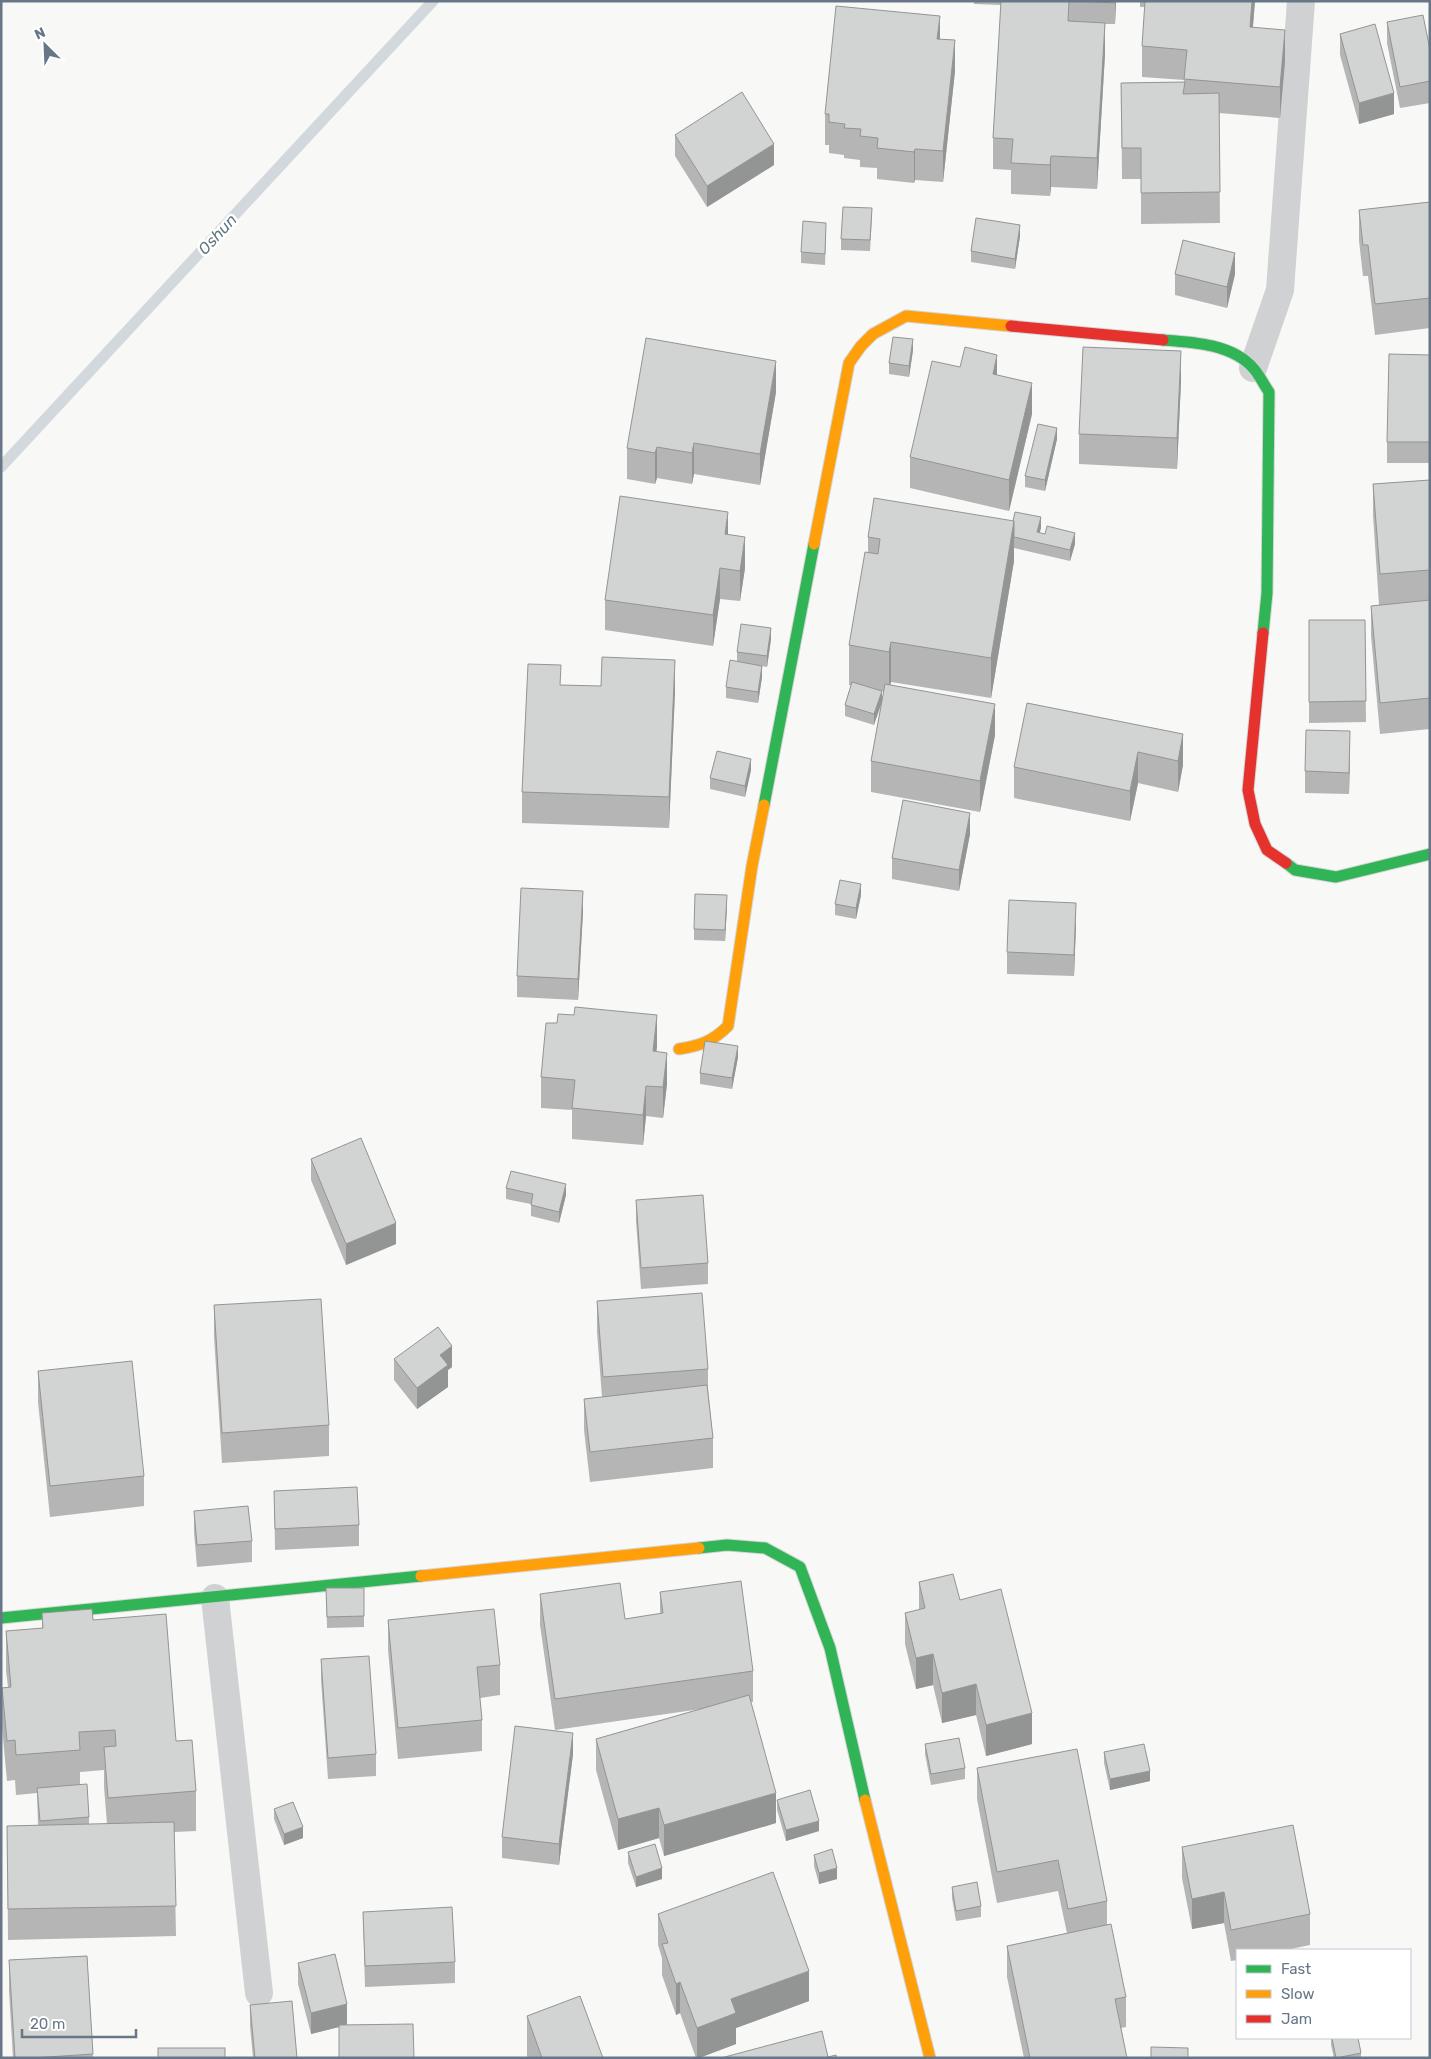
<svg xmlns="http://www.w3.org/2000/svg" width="1431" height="2059" font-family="Rubik,sans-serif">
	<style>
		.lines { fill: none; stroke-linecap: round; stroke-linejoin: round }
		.stream { stroke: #d2d8dc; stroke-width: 11 }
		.fast-casing { stroke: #d3d5d6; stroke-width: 13 }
		.slow-casing { stroke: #d3d5d6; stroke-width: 13 }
		.jam-casing { stroke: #d3d5d6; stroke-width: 13 }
		.street { stroke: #cfd1d2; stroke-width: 28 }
		.fast { stroke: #30b455; stroke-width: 11 }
		.slow { stroke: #ff9f0a; stroke-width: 11 }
		.jam { stroke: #e5322d; stroke-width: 11 }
		.wall { fill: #b5b5b5; fill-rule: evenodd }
		.shaded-wall { fill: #939494 }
		.building { fill: #d2d3d3; stroke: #939494 }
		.labels { text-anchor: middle; stroke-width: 5; stroke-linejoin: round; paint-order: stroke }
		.water-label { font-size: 16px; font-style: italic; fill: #637883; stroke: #fff }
	</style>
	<rect width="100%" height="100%" fill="#f8f8f7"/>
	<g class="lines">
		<polyline class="stream" points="1,467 433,1"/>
		<defs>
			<g id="fast">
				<path d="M1163 340C1193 342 1233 344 1254 369 1260 376 1264 385 1269 392L1267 593 1263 633"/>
				<polyline points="764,805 814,544"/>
				<polyline points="1286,863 1295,870 1336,877 1430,854"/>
				<polyline points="699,1548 727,1545 765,1548 800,1567 830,1648 865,1800"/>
				<polyline points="1,1618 421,1576"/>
			</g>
			<g id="slow">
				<polyline points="814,544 849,363 861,346 873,334 906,316 1011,326"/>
				<path d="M679 1049C700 1046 713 1041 728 1026L752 866 764 805"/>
				<polyline points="421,1576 699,1548"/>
				<polyline points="865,1800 930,2058"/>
			</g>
			<g id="jam">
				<polyline points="1011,326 1163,340"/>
				<polyline points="1263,633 1248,790 1255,824 1267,850 1286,863"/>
			</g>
		</defs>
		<use href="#fast" class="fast-casing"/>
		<use href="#slow" class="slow-casing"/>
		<use href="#jam" class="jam-casing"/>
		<g class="street">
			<polyline points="1253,368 1280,290 1301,1"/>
			<polyline points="215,1598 259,1993"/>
		</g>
		<use href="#fast" class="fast"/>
		<use href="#slow" class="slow"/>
		<use href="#jam" class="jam"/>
	</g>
	<g class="wall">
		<polygon points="974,1 1116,1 1115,24 1105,24 1105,54 1097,189 1051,187 1050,196 1011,194 1011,170 993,169 993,138 1001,5 974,4"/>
		<polygon points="1140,1 1255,1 1253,28 1285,61 1280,118 1219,113 1220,223 1141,224 1141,179 1122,179 1121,83 1184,82 1184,80 1142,77 1142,46 1145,7 1140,7"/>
		<polygon points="1387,22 1430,50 1430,103 1400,108 1387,43"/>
		<polygon points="1340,34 1394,114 1359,124 1340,55"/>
		<polygon points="940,39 955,71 943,182 915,180 914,183 877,179 877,168 860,167 860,160 844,158 844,155 829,153 829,145 825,145 825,114"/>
		<polygon points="675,135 774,165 707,207 675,156"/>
		<polygon points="1430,202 1430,328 1375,335 1368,276 1363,276 1359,241 1359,210"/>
		<polygon points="872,218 870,251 841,250 841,239"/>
		<polygon points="826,234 825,265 801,263 801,252"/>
		<polygon points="1020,236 1015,269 971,262 971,251"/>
		<polygon points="1175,274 1235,274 1227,308 1175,295"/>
		<polygon points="913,350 909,377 889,374 889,363"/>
		<polygon points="1430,355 1430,463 1387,463 1387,442"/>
		<polygon points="960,367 997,375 1032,414 1009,511 910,488 910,457"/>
		<polygon points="1181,381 1177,469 1079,464 1079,434"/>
		<polygon points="776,392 760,485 694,474 692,484 657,478 655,484 627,479 627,448"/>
		<polygon points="1057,439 1045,491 1025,487 1025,476"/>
		<polygon points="1430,480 1430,729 1380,734 1371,636 1371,606 1379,605 1373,515 1373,484"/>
		<polygon points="1041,528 1039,533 1075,544 1070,561 1014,548 1014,561 991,698 891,682 890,685 995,735 980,812 871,792 871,761 884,691 881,691 874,725 845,716 845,705 851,685 849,685 849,645 868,552 868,537"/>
		<polygon points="728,535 745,568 740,601 720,599 713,646 605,630 605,600"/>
		<polygon points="1309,620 1365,620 1366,722 1309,723"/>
		<polygon points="771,639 767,667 762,666 762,677 758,703 726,698 726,687 737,661 737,652"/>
		<polygon points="561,685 675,691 669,828 522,823 522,792"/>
		<polygon points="1183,734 1183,765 1178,792 1138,783 1130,821 1014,798 1014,767"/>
		<polygon points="1350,752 1349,794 1305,793 1305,771"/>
		<polygon points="751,770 745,797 710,789 710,778"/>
		<polygon points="970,834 959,891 892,879 892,858"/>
		<polygon points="861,895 856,919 835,915 835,904"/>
		<polygon points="727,905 725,941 694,940 694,929"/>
		<polygon points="583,912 578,1000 517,997 517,976"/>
		<polygon points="1076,924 1074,976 1007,974 1007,952"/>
		<polygon points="657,1046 656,1052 667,1084 663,1118 646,1116 643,1145 572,1139 572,1110 541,1108 541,1077"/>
		<polygon points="738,1057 732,1089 700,1084 700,1073"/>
		<polygon points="311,1159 396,1244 346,1265 311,1180"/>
		<polygon points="506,1188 566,1195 559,1223 531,1216 531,1204 506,1199"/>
		<polygon points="636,1200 708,1263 708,1284 641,1289 636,1221"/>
		<polygon points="597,1301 708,1369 708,1389 713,1438 713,1468 590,1482 584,1430 584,1399 602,1397 597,1332"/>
		<polygon points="214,1305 329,1425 329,1456 222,1463 214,1336"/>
		<polygon points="394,1359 452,1367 448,1370 448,1387 417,1409 394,1380"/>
		<polygon points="38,1371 144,1476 144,1506 50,1517 38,1402"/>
		<polygon points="274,1491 359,1525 359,1546 275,1550"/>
		<polygon points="194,1511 252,1541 252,1562 197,1567 194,1532"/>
		<polygon points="919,1582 960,1600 1032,1744 986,1756 976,1715 942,1723 933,1685 916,1689 905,1644 905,1613 919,1610"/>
		<polygon points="326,1588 364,1588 364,1627 327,1628"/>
		<polygon points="660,1592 753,1671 753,1702 751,1702 776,1823 664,1856 659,1838 618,1850 596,1770 596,1739 701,1709 555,1730 540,1625 540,1594 625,1619 660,1614"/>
		<path d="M42 1613 93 1620 176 1741 196 1791V1831L174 1832 176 1936 8 1940 7 1826 38 1825 37 1793 16 1795 15 1780 7 1781 2 1727V1688L8 1687 6 1671V1631L42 1628ZM104 1770V1787L107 1824H89V1817L80 1785V1772Z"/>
		<polygon points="388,1620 500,1665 500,1695 480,1698 482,1720 482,1751 398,1759 388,1650"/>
		<polygon points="321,1659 376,1754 376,1776 328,1779 321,1680"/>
		<polygon points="925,1744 965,1768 965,1779 931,1785 925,1754"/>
		<polygon points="1104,1752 1150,1781 1110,1790 1104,1763"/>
		<polygon points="573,1754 559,1865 502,1858 502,1837"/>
		<polygon points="977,1768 1107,1901 1107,1925 1126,1997 1126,2027 1121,2028 1127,2058 1024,2058 1007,1977 1007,1946 1067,1933 1058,1891 997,1903 977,1799"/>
		<polygon points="777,1800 819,1831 786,1841 777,1810"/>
		<polygon points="274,1809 303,1838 284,1845 274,1819"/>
		<polygon points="1182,1847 1310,1914 1310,1945 1286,1950 1237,1950 1237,1960 1231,1961 1224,1923 1192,1929 1182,1878"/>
		<polygon points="628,1852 662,1879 636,1887 628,1863"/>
		<polygon points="814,1855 837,1879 819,1884 814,1866"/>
		<polygon points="952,1887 981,1906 981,1917 956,1921 952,1898"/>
		<polygon points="363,1912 455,1962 455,1983 365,1987"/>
		<polygon points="658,1914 809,2001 736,2028 736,2044 699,2058 696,2058 680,2013 676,2015 662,1975 662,1958 658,1945"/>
		<polygon points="87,1956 93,2058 13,2058 9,1991 9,1960"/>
		<polygon points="298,1963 347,2025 414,2058 339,2058 339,2027 311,2034 298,1984"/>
		<polygon points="250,2005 297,2058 253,2058 250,2026"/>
		<polygon points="527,2016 603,2058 528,2058 527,2056"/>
		<polygon points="1331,2038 1358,2038 1361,2053 1361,2058 1334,2058 1331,2045"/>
	</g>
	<g class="shaded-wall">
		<polygon points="1115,1 1116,1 1115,24"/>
		<polygon points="1252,1 1255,1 1250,58 1250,27"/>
		<polygon points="940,16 940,47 937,39"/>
		<polygon points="1105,23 1105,54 1097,189 1097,158"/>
		<polygon points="1285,30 1285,61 1280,118 1280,87"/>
		<polygon points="955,40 955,71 943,182 943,151"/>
		<polygon points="1394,93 1394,114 1359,124 1359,103"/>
		<polygon points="774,144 774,165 707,207 707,186"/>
		<polygon points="915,149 915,180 914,183 914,152"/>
		<polygon points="1051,156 1051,187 1050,196 1050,165"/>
		<polygon points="1020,225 1020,236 1015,269 1015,259"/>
		<polygon points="1235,253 1235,274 1227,308 1227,287"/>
		<polygon points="913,339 913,350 909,377 909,366"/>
		<polygon points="1181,351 1181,381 1177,469 1177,438"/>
		<polygon points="997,355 997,386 993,374"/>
		<polygon points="776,361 776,392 760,485 760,454"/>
		<polygon points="1032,383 1032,414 1009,511 1009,480"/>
		<polygon points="1057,428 1057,439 1045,491 1045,480"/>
		<polygon points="694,443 694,474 692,484 692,453"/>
		<polygon points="657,447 657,478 655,484 655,453"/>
		<polygon points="728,512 728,543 725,534"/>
		<polygon points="1041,517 1041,528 1037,543 1037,532"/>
		<polygon points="1014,521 1014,561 991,698 991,658"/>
		<polygon points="1075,533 1075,544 1070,561 1070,550"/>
		<polygon points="745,537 745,568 740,601 740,571"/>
		<polygon points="720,568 720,599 713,646 713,615"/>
		<polygon points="771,628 771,639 767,667 767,656"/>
		<polygon points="891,642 891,682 889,692 889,652"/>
		<polygon points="675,660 675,691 669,828 669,797"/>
		<polygon points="762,666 762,677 758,703 758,692"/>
		<polygon points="882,691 882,702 874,725 874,714"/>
		<polygon points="995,704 995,735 980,812 980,781"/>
		<polygon points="1350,731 1350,752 1349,794 1349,773"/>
		<polygon points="1183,734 1183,765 1178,792 1178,761"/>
		<polygon points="1138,752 1138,783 1130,821 1130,791"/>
		<polygon points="751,759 751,770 745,797 745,786"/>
		<polygon points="970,813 970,834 959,891 959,870"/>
		<polygon points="861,884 861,895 856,919 856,908"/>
		<polygon points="583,891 583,912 578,1000 578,979"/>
		<polygon points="727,895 727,905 725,941 725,930"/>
		<polygon points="1076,903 1076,924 1074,976 1074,955"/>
		<polygon points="657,1015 657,1046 653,1082 653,1051"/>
		<polygon points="738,1046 738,1057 732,1089 732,1078"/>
		<polygon points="667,1053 667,1084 663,1118 663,1087"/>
		<polygon points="646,1086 646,1116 643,1145 643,1115"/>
		<polygon points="566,1184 566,1195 559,1223 559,1212"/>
		<polygon points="396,1223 396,1244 346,1265 346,1244"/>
		<polygon points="452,1346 452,1367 448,1370 448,1387 417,1409 417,1388 440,1355"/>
		<polygon points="933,1654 933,1685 916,1689 916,1658"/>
		<polygon points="976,1684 976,1715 942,1723 942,1693"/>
		<polygon points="1032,1713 1032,1744 986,1756 986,1725"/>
		<polygon points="573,1733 573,1754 559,1865 559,1844"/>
		<polygon points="1150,1771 1150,1781 1110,1790 1110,1779"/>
		<polygon points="776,1793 776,1823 664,1856 664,1825"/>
		<polygon points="659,1808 659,1838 618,1850 618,1819"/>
		<polygon points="819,1821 819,1831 786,1841 786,1830"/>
		<polygon points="303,1827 303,1838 284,1845 284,1834"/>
		<polygon points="662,1868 662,1879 636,1887 636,1877"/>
		<polygon points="837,1868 837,1879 819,1884 819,1873"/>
		<polygon points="1224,1892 1224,1923 1192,1929 1192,1899"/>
		<polygon points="809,1971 809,2001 736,2028 736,2044 699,2058 697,2058 697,2028 731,1999"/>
		<polygon points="680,1982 680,2013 676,2015 676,1984"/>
		<polygon points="347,2004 347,2025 311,2034 311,2013"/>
	</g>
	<g class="building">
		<polygon points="1001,1 1069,1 1068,21 1105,23 1097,158 1051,156 1050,165 1011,163 1013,139 993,138"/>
		<polygon points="1081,1 1115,1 1115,3"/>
		<polygon points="1145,1 1252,1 1250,27 1285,30 1280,87 1184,79 1187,50 1142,46"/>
		<polygon points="836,6 940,16 937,39 955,40 943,151 915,149 914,152 877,148 878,138 860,136 861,129 844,128 845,124 829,122 829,114 825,114"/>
		<polygon points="1423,15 1430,50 1430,81 1400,87 1387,22"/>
		<polygon points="1375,24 1394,93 1359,103 1340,34"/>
		<polygon points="1185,82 1183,94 1219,93 1220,192 1141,193 1141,148 1122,148 1121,83"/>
		<polygon points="742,92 774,144 707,186 675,135"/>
		<polygon points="1430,202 1430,298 1375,304 1368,245 1363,245 1359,210"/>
		<polygon points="843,207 872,208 870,240 841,239"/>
		<polygon points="976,218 1020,225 1015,259 971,251"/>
		<polygon points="803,221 826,223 825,254 801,252"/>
		<polygon points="1183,240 1235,253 1227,287 1175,274"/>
		<polygon points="893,337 913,339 909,366 889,363"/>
		<polygon points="646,338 776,361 760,454 694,443 692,453 657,447 655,453 627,448"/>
		<polygon points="965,347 997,355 993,374 1032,383 1009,480 910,457 932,361 960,367"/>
		<polygon points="1083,347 1181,351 1177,438 1079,434"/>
		<polygon points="1389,354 1430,355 1430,442 1387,442"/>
		<polygon points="1038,424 1057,428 1045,480 1025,476"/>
		<polygon points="1430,480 1430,570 1380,574 1373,484"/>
		<polygon points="620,496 728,512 725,534 745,537 740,571 720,568 713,615 605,600"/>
		<polygon points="874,498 1014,521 991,658 891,642 889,652 849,645 865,552 878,554 880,539 868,537"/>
		<polygon points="1015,512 1041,517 1037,532 1045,534 1047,526 1075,533 1070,550 1014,537 1014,521 1013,521"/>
		<polygon points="1430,600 1430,698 1380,703 1371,606"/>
		<polygon points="1309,620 1365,620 1366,701 1309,702"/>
		<polygon points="741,624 771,628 767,656 737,652"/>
		<polygon points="602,657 675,660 669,797 522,792 528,664 561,665 560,685 601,686"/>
		<polygon points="730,660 762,666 758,692 726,687"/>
		<polygon points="852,682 882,691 874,714 845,705"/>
		<polygon points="885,684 995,704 980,781 871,761"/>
		<polygon points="1027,703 1183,734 1178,761 1138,752 1130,791 1014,767"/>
		<polygon points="1306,730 1350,731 1349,773 1305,771"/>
		<polygon points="717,751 751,759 745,786 710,778"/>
		<polygon points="903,800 970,813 959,870 892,858"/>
		<polygon points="840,880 861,884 856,908 835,904"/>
		<polygon points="521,888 583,891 578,979 517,976"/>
		<polygon points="695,894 727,895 725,930 694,929"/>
		<polygon points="1009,900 1076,903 1074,955 1007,952"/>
		<polygon points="575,1007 657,1015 653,1051 667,1053 663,1087 646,1086 643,1115 572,1108 575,1080 541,1077 546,1023 557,1023 558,1014 574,1015"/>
		<polygon points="705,1041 738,1046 732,1078 700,1073"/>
		<polygon points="361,1138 396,1223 346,1244 311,1159"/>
		<polygon points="511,1171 566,1184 559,1212 531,1205 533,1194 506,1188"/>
		<polygon points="703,1195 708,1263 641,1268 636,1200"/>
		<polygon points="702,1293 708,1369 603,1377 597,1301"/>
		<polygon points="321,1299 329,1425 222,1433 214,1305"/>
		<polygon points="438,1327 452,1346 440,1355 448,1365 417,1388 394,1359"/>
		<polygon points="132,1361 144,1476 50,1486 38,1371"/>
		<polygon points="707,1385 713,1438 590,1452 584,1399"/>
		<polygon points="357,1487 359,1525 275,1529 274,1491"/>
		<polygon points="248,1506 252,1541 197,1545 194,1511"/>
		<polygon points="953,1574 960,1600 1001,1589 1032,1713 986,1725 976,1684 942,1693 933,1654 916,1658 905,1613 925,1608 919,1582"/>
		<polygon points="741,1581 753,1671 555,1699 540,1594 620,1583 625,1619 663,1613 660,1592"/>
		<polygon points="326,1588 364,1588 364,1616 327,1617"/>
		<polygon points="92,1609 93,1620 166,1614 176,1741 192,1740 196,1791 108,1798 104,1747 116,1746 115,1730 79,1732 80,1750 16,1755 15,1740 7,1741 2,1688 11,1687 6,1631 43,1628 42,1613"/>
		<polygon points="494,1609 500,1665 477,1667 482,1720 398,1728 388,1620"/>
		<polygon points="369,1656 376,1754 328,1758 321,1659"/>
		<polygon points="749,1695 776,1793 664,1825 659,1808 618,1819 596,1739"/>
		<polygon points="515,1726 573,1733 559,1844 502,1837"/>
		<polygon points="959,1738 965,1768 931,1774 925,1744"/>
		<polygon points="1144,1744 1150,1771 1110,1779 1104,1752"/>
		<polygon points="1077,1749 1107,1901 1068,1909 1058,1860 997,1872 977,1768"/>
		<polygon points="87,1784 89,1817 40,1821 37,1788"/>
		<polygon points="810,1790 819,1821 786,1830 777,1800"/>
		<polygon points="293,1802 303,1827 284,1834 274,1809"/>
		<polygon points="174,1822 176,1906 8,1909 7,1826"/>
		<polygon points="1293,1825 1310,1914 1231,1930 1224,1892 1192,1899 1182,1847"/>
		<polygon points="655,1844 662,1868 636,1877 628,1852"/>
		<polygon points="832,1849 837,1868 819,1873 814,1855"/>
		<polygon points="773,1872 809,1971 731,1999 736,2013 697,2028 680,1982 676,1984 662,1944 668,1943 658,1914"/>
		<polygon points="977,1882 981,1906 956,1911 952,1887"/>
		<polygon points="452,1907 455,1962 365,1966 363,1912"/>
		<polygon points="1111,1924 1126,1997 1115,1999 1127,2058 1030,2058 1007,1946"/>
		<polygon points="335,1954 347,2004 311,2013 298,1963"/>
		<polygon points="87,1956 93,2054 32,2058 15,2058 9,1960"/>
		<polygon points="580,1996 603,2058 542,2058 527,2016"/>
		<polygon points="292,2001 297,2058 255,2058 250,2005"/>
		<polygon points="413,2024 414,2058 339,2058 339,2025"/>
		<polygon points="822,2031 828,2057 836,2055 837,2058 721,2058"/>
		<polygon points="1332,2038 1358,2038 1361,2053 1336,2058"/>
		<polygon points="1151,2047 1188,2048 1188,2058 1151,2058"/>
		<rect x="158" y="2048" width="67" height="10"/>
	</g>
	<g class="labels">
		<g class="water-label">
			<text transform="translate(217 234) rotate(-47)" y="6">Oshun</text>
		</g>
	</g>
	<rect width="1431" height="2059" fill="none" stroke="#677788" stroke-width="5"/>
	<rect x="1236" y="1949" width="175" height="90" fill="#ffffff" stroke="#c2c9cf"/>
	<rect x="1246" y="1965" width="25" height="8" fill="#30b455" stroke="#c2c9cf"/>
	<text x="1281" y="1974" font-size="15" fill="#677788">Fast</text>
	<rect x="1246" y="1990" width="25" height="8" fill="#ff9f0a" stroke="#c2c9cf"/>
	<text x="1281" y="1999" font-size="15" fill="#677788">Slow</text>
	<rect x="1246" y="2015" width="25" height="8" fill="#e5322d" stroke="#c2c9cf"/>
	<text x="1281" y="2024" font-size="15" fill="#677788">Jam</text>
	<g transform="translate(45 45) rotate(336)" stroke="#ffffff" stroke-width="4" paint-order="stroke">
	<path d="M0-4L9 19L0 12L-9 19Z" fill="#677788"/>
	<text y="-8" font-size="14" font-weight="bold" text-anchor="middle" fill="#677788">N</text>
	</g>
	<path d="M22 2029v8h114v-8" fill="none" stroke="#677788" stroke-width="2.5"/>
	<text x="30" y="2029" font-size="15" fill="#677788" stroke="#ffffff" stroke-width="4" paint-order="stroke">20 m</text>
</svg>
